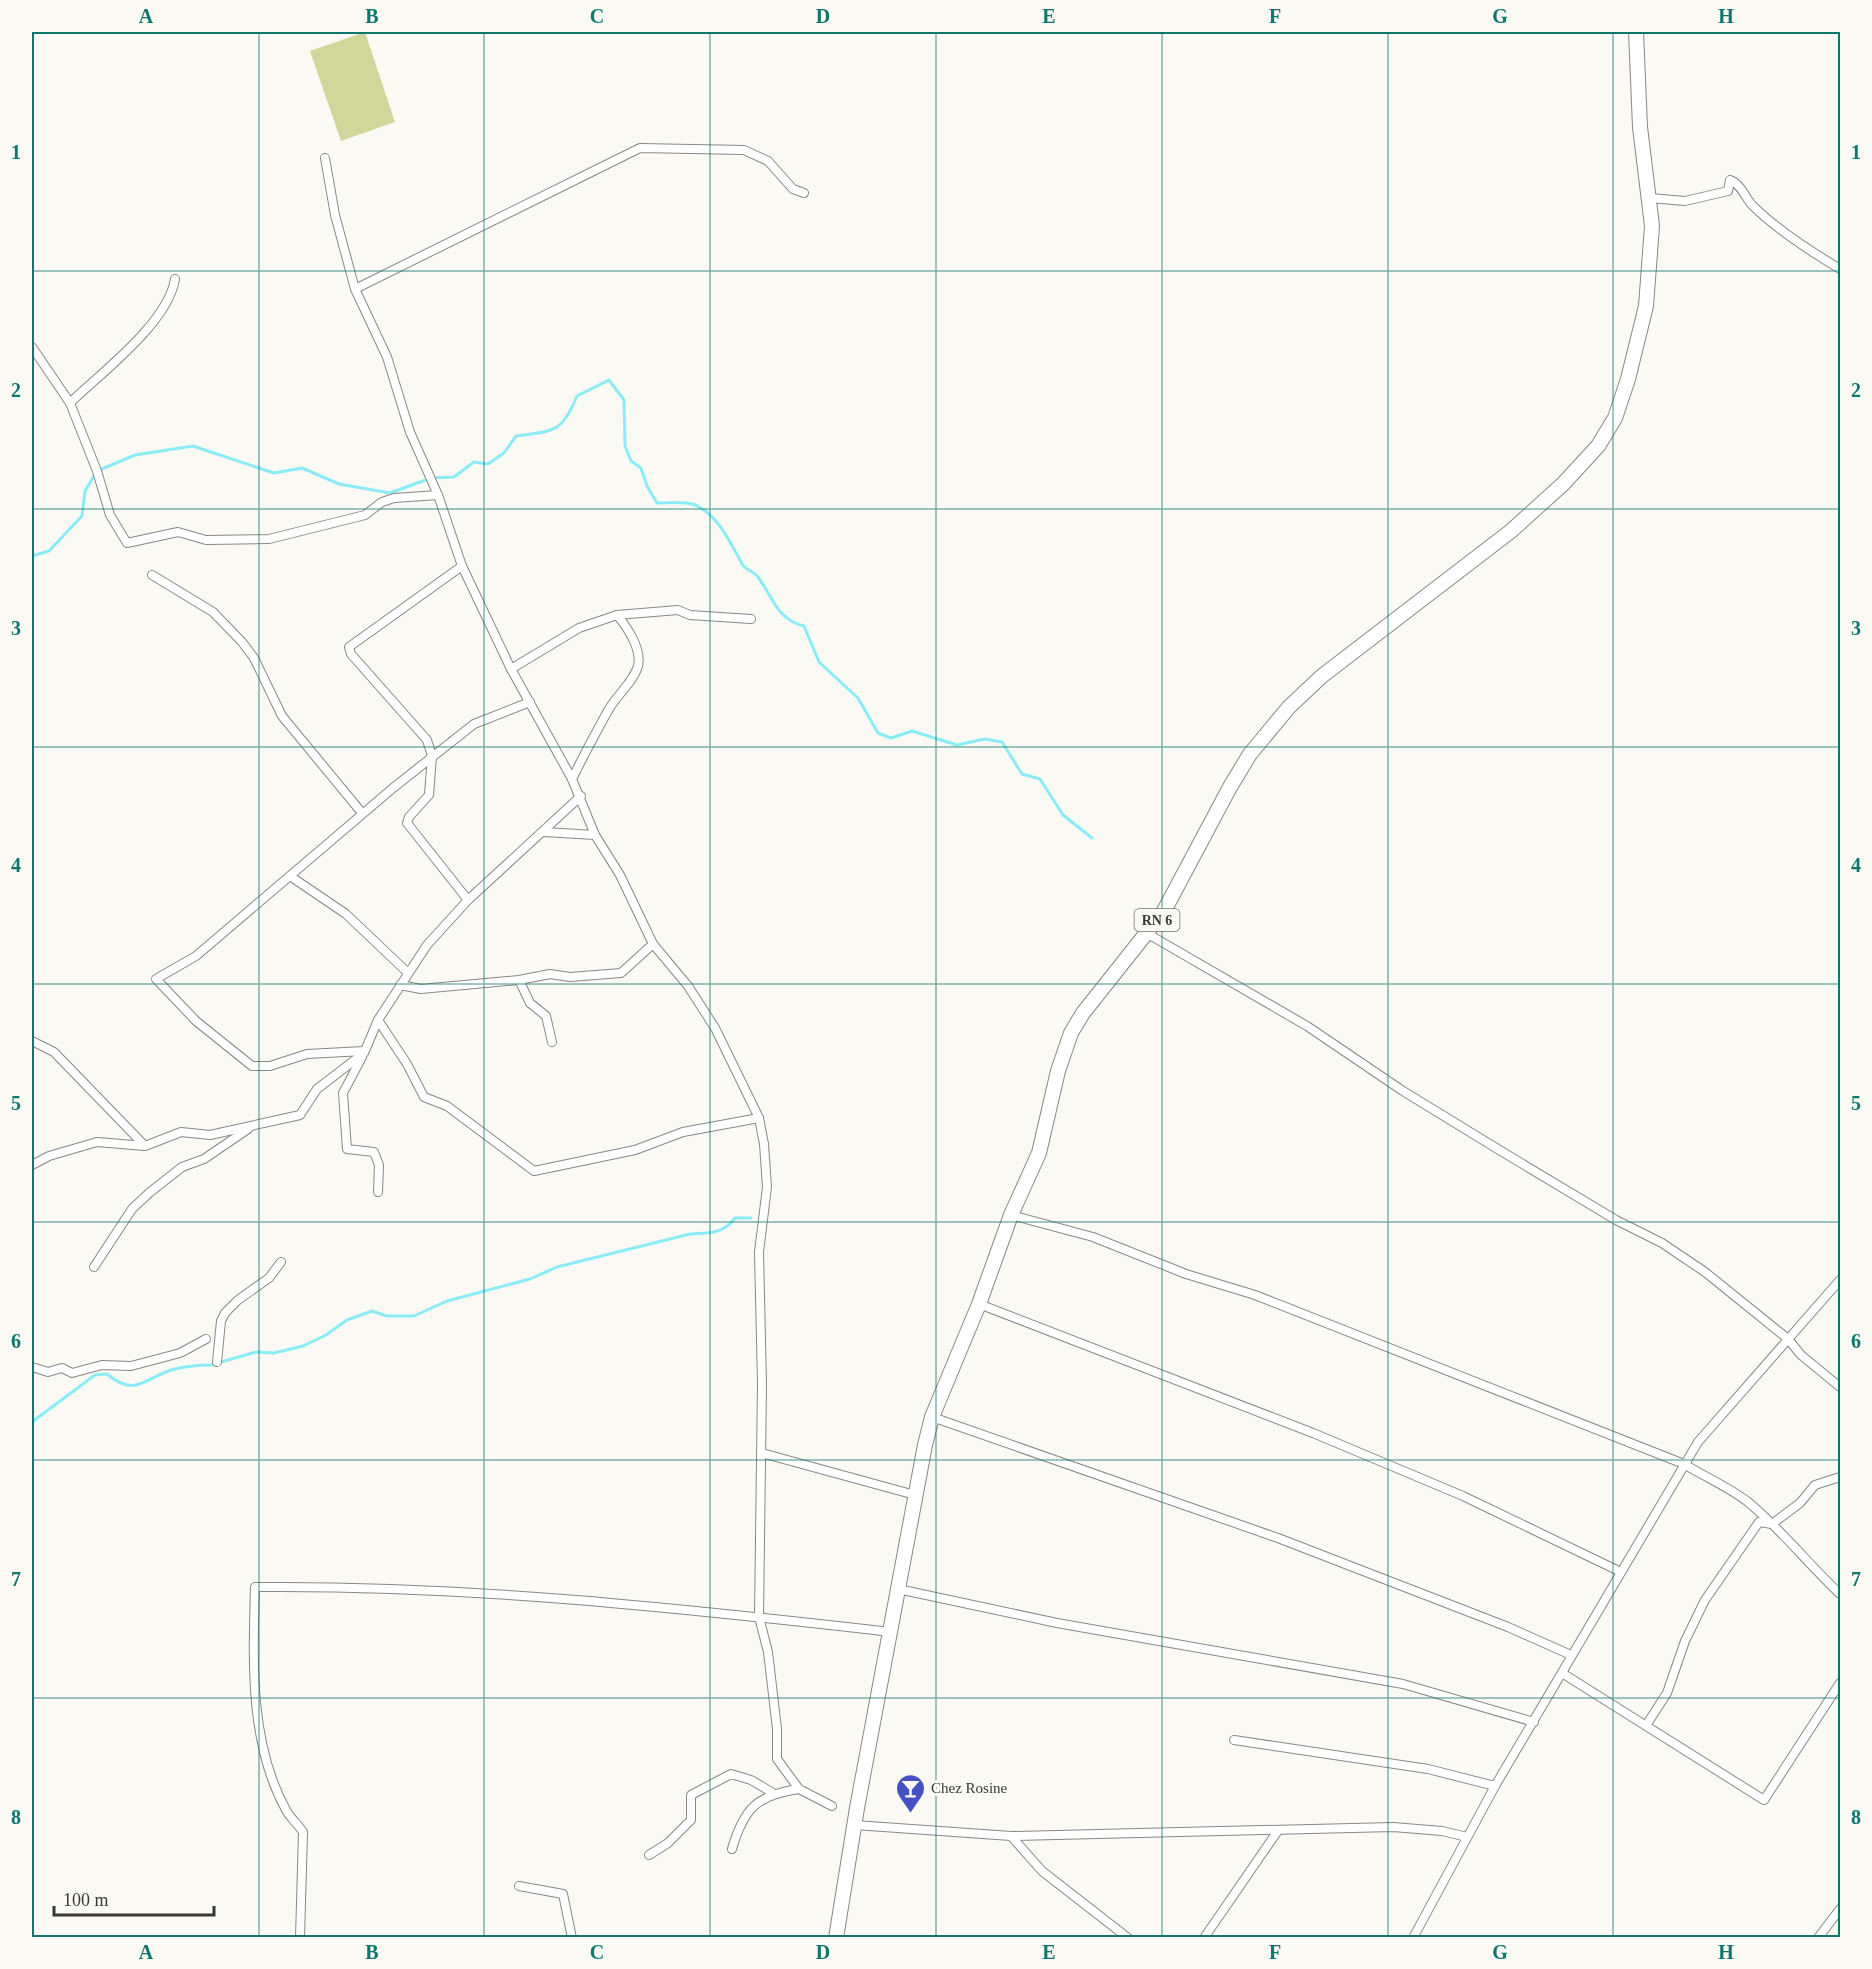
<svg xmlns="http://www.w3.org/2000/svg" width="1872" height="1969" font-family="Georgia,serif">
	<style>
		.green { fill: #d1d79a }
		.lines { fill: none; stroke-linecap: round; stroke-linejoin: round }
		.stream { stroke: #8becf8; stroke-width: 3 }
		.street-casing { stroke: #898884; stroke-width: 10 }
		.primary-casing { stroke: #898884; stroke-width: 16 }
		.street { stroke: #fff; stroke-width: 8 }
		.primary { stroke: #fff; stroke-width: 14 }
		.grid { fill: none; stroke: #0f766e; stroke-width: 1.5; stroke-opacity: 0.55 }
		.labels { text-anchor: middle; stroke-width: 6; stroke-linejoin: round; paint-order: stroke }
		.shield { fill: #faf9f4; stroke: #737370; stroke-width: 1.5 }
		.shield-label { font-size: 14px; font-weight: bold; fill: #393937 }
		.poi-label { font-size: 15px; fill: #393937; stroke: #faf9f4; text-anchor: start }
		.neatline { fill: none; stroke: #0f766e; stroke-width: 2 }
		.grid-label { font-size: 20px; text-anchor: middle; font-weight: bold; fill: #0f766e }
	</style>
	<rect width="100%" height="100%" fill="#faf9f4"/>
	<polygon class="green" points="365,32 395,122 341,141 310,51"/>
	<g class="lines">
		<g class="stream">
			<path d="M32 556 49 551 82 516 85 491 97 471 135 455 193 446 274 473 302 468 339 484 390 493 431 478 454 477 474 462 488 464 504 453 516 436C554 431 562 433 577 396L609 380 624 400 625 446 631 461 641 468 647 486 657 503C669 503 684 501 695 505 717 514 731 543 741 562 744 570 754 571 758 577 773 597 777 620 804 626L819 662 858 698 878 733 891 738 912 731 957 745 985 739 1002 742 1022 774 1040 779 1063 815 1092 838"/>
			<path d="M221 1362 256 1352 274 1353 303 1346 326 1335 347 1320 372 1311 387 1316H414L447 1301 530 1279 557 1267 690 1234C709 1233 723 1234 735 1218H751"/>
			<path d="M32 1422 95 1375 107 1374C137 1399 144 1377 175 1369 187 1366 200 1365 212 1365"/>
		</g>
		<defs>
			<g id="street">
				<polyline points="325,158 335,215 355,289 387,357 410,432 438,495 462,566 511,669 572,779 595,835 620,875 653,944 688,986 715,1028 759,1118 764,1144 767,1187 759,1252 762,1384 759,1617 768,1652 777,1729 777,1759 799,1789 832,1806"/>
				<path d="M1650 198 1685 201 1728 191 1730 180C1741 184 1745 197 1752 205 1777 230 1810 251 1840 269"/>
				<polyline points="355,289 640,148 744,150 768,161 793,189 804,193"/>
				<polyline points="32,347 70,403 97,471 110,515 127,543 178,532 206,540 269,539 365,515 382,502 394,498 438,495"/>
				<path d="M70 403C102 372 168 323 175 279"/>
				<polyline points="462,566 349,647 351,654 427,740 432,756 429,795 409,817 407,823 468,900"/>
				<polyline points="152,575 213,612 242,642 254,658 282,716 362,813"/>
				<polyline points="511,669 579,628 617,615 678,610 690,615 751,619"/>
				<path d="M572 779C584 755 596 732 609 709 617 695 634 681 638 666 642 649 627 627 617 615"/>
				<polyline points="544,832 595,835"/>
				<polyline points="290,876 346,914 408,973"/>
				<polyline points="1148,934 1307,1026 1403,1091 1501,1151 1616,1220 1662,1243 1705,1272 1788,1339 1801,1355 1840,1387"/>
				<polyline points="519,980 530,1003 546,1016 552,1042"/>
				<polyline points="400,985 421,989 519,980 550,974 570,977 621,973 653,944"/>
				<polyline points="378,1020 407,1064 424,1097 447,1106 534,1171 635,1150 683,1132 759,1118"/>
				<polyline points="32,1041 54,1052 145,1146"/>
				<polyline points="364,1051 307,1054 270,1066 252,1066 196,1021 156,979 196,956 393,788 474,724 530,702"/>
				<polyline points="362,1057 343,1093 347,1149 374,1152 379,1165 378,1192"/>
				<polyline points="32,1165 49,1156 97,1142 145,1146 181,1132 210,1135 300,1115 317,1089 364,1053 378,1020 427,945 468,900 581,796"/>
				<path d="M1011 1215 1093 1237 1186 1274 1255 1295 1684 1464C1705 1477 1729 1487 1748 1502 1782 1530 1808 1564 1840 1594"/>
				<polyline points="94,1267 132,1209 149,1193 182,1167 204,1159 248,1129"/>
				<polyline points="979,1304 1313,1433 1463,1496 1621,1572"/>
				<polyline points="217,1362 221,1321 225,1313 238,1300 269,1278 281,1262"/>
				<polyline points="32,1367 48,1372 62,1368 72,1373 102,1365 131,1366 180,1353 206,1339"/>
				<polyline points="932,1417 1278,1538 1508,1627 1571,1655"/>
				<polyline points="762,1453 915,1495"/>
				<polyline points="898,1589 1057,1623 1403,1684 1534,1722"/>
				<polyline points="1562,1673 1764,1800 1840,1683"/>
				<polyline points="1647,1724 1667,1693 1685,1641 1705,1600 1759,1522 1772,1524 1800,1503 1815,1485 1840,1477"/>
				<polyline points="1234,1740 1428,1769 1495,1786"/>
				<polyline points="855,1825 1011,1836 1393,1827 1442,1831 1467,1837"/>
				<polyline points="1011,1836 1042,1871 1128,1938"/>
				<path d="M732 1849C744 1808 757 1795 799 1789"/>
				<polyline points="649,1855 668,1843 691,1820 691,1795 731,1774 751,1780 773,1793"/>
				<polyline points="519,1886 563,1894 572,1938"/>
				<path d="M300 1938 303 1832C298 1824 290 1818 286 1810 249 1743 253 1660 255 1587 468 1585 679 1608 891 1632"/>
				<polyline points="1204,1938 1277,1832"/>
				<polyline points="1413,1938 1495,1786 1698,1442 1840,1280"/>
				<polyline points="1818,1938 1840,1909"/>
			</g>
			<polyline id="primary" points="836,1938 857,1808 925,1445 932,1417 979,1304 1011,1215 1039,1153 1058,1071 1071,1033 1083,1013 1164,911 1230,787 1250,754 1289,707 1322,676 1511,531 1563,484 1598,446 1615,418 1628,379 1646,306 1652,226 1640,127 1636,32"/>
		</defs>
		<use href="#street" class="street-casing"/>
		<use href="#primary" class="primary-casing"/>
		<use href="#street" class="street"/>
		<use href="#primary" class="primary"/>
	</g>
	<path class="grid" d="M259 32V1938M484 32V1938M710 32V1938M936 32V1938M1162 32V1938M1388 32V1938M1613 32V1938M32 271H1840M32 509H1840M32 747H1840M32 984H1840M32 1222H1840M32 1460H1840M32 1698H1840"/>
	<defs>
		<symbol id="bar-pin" viewBox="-11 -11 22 30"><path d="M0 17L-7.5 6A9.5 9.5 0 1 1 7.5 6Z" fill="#4552c6" stroke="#faf9f4"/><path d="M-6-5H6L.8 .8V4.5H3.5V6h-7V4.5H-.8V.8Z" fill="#fff"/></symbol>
	</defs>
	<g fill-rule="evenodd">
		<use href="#bar-pin" x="894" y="1772" width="33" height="45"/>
	</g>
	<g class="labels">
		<rect class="shield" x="1134.5" y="909" width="45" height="22" rx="4.5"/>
		<g class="shield-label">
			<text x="1157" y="925">RN 6</text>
		</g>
		<g class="poi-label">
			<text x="931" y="1793">Chez Rosine</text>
		</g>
	</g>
	<rect width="1872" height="1969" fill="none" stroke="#faf9f4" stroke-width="66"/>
	<path d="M54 1906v9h160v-9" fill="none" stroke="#393937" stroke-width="3"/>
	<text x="63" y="1906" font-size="18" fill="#393937" stroke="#faf9f4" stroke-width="4.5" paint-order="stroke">100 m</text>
	<rect x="33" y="33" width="1806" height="1903" class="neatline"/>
	<g class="grid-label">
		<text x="146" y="23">A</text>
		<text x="372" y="23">B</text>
		<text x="597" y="23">C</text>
		<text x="823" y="23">D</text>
		<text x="1049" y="23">E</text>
		<text x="1275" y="23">F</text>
		<text x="1500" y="23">G</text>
		<text x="1726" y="23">H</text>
		<text x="16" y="159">1</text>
		<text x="1856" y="159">1</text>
		<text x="16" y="397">2</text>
		<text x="1856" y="397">2</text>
		<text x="16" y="635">3</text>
		<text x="1856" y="635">3</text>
		<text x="16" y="872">4</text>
		<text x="1856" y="872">4</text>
		<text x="16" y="1110">5</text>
		<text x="1856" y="1110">5</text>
		<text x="16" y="1348">6</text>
		<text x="1856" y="1348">6</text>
		<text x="16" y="1586">7</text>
		<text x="1856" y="1586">7</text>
		<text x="16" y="1824">8</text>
		<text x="1856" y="1824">8</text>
		<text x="146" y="1959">A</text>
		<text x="372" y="1959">B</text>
		<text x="597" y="1959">C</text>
		<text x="823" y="1959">D</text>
		<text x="1049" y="1959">E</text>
		<text x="1275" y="1959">F</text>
		<text x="1500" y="1959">G</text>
		<text x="1726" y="1959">H</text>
	</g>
</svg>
